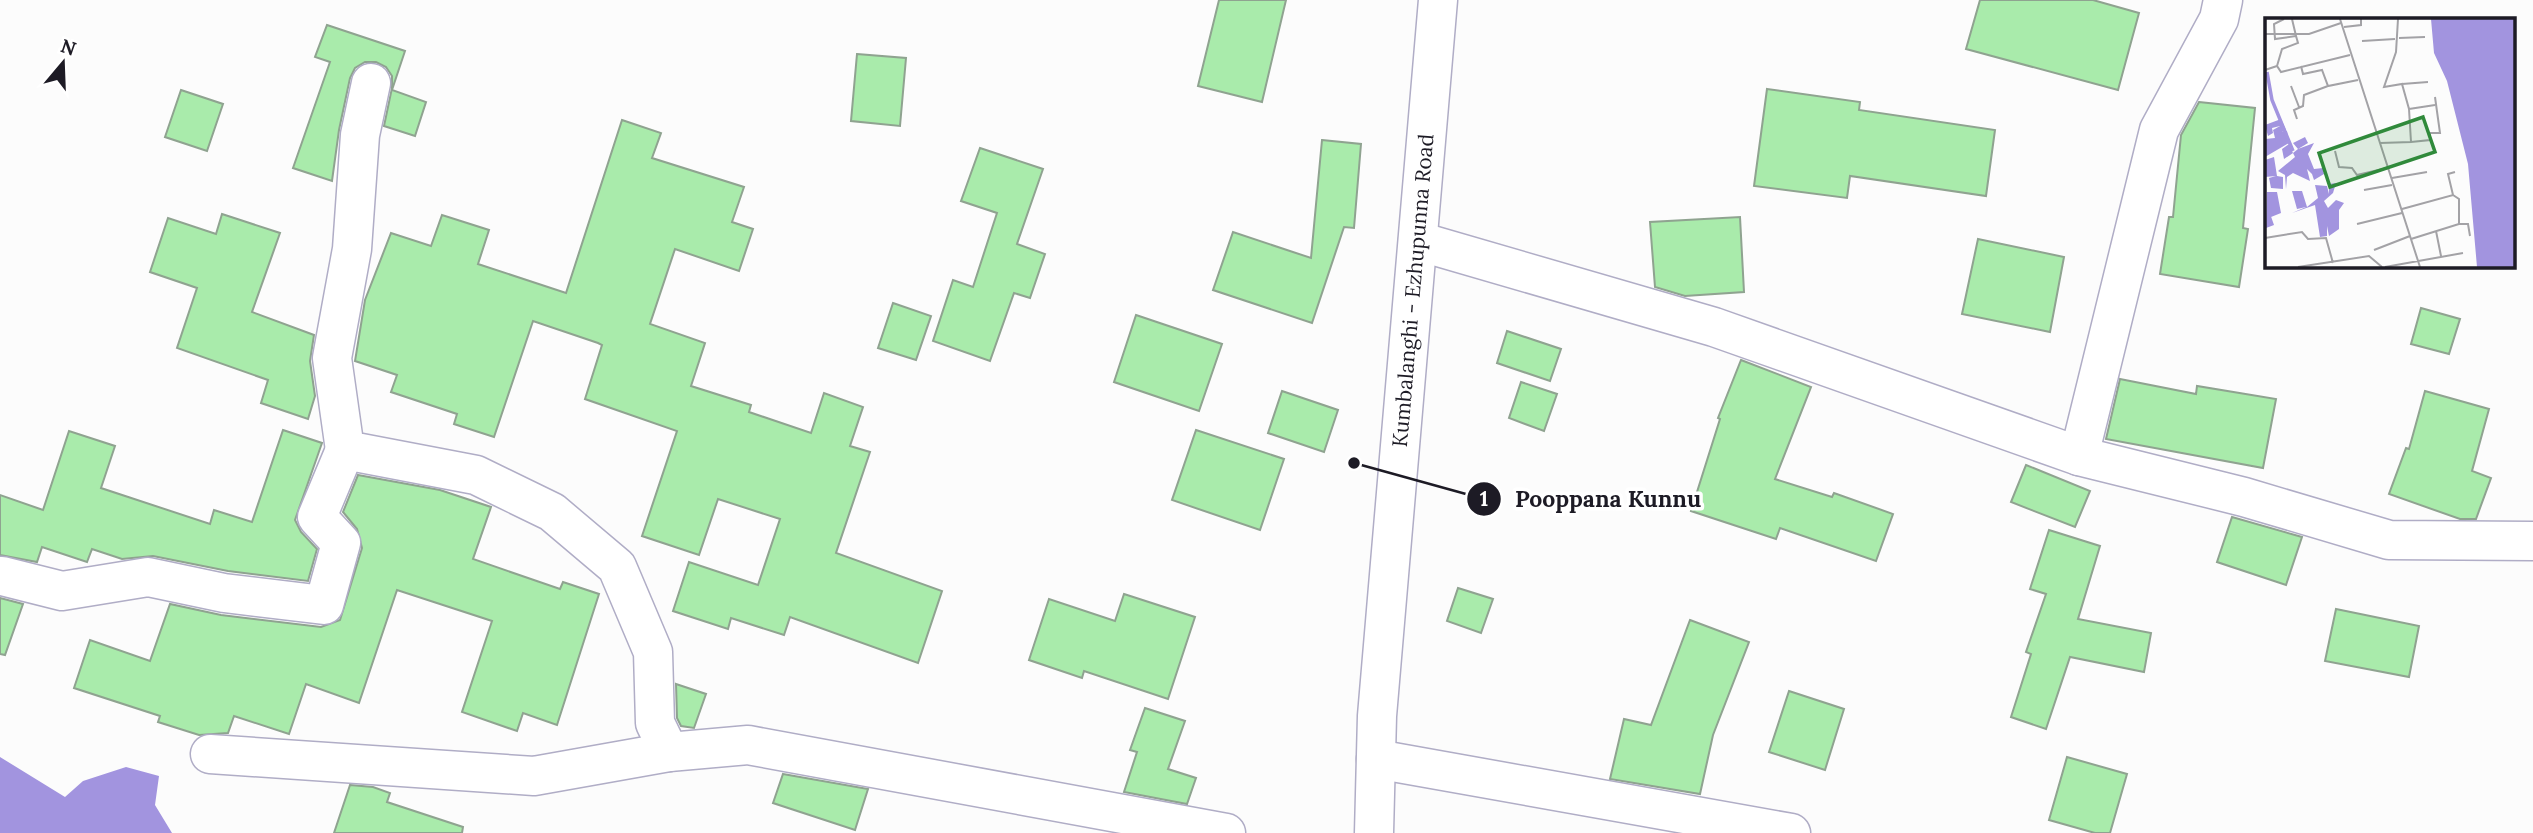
<svg xmlns="http://www.w3.org/2000/svg" width="2533" height="833" font-family="Lora,serif">
	<style>
		.water { fill: #a294df }
		.building { fill: #a9ebab; stroke: #8fa390; stroke-width: 2 }
		.lines { fill: none; stroke-linecap: round; stroke-linejoin: round }
		.minor-casing { stroke: #b0adc6; stroke-width: 41 }
		.major-casing { stroke: #b0adc6; stroke-width: 41 }
		.minor { stroke: #fff; stroke-width: 38 }
		.major { stroke: #fff; stroke-width: 38 }
		.labels { text-anchor: middle; stroke-width: 7; stroke-linejoin: round; paint-order: stroke }
		.street-label { font-size: 21px; fill: #1d1b25; stroke: #fff }
		.inset-river { fill: none; stroke: #a294df; stroke-width: 3.5 }
		.inset-road { fill: none; stroke: #a3a2a6; stroke-width: 2 }
		.view { fill: #308a3b; fill-opacity: 0.15; stroke: #308a3b; stroke-width: 3.5 }
		.inset-edge { fill: none; stroke: #1d1b25; stroke-width: 3.5 }
		.leader { fill: none; stroke: #1d1b25; stroke-width: 2.5 }
		.callout-dot { fill: #1d1b25; stroke: #fff; stroke-width: 2.5 }
		.mark-label { font-size: 21px; text-anchor: middle; font-weight: bold; fill: #fff }
		.callout-label { font-size: 23px; text-anchor: middle; font-weight: bold; fill: #1d1b25; stroke: #fff; stroke-width: 7; stroke-linejoin: round; paint-order: stroke }
	</style>
	<rect width="100%" height="100%" fill="#fcfcfc"/>
	<polygon class="water" points="0,757 65,797 83,781 126,767 159,776 155,805 172,833 0,833"/>
	<g class="building">
		<polygon points="1219,0 1286,0 1262,102 1198,86"/>
		<polygon points="1980,0 2093,0 2139,13 2118,90 1966,49"/>
		<polygon points="327,25 405,51 392,90 426,102 415,136 384,126 392,88 392,76 386,67 376,62 365,62 355,68 350,78 339,130 332,181 293,168 330,62 315,57"/>
		<polygon points="857,54 906,58 900,126 851,121"/>
		<polygon points="1767,89 1860,102 1859,110 1995,130 1986,196 1850,176 1847,198 1754,186"/>
		<polygon points="181,90 223,104 207,151 165,137"/>
		<polygon points="2199,102 2255,108 2243,228 2248,229 2239,287 2160,274 2169,217 2173,217 2181,135"/>
		<polygon points="622,120 661,133 652,158 744,187 732,222 753,229 739,271 675,249 650,324 705,343 691,386 751,405 749,412 811,433 824,393 863,407 850,446 870,452 836,553 942,591 918,663 790,617 784,635 731,618 728,629 673,611 689,562 758,585 780,519 718,499 699,555 642,536 677,431 585,399 602,345 598,343 533,321 494,437 454,424 457,414 391,392 397,375 355,361 365,300 391,233 431,246 442,215 489,230 478,264 566,293"/>
		<polygon points="1322,140 1361,144 1354,228 1344,227 1312,323 1213,290 1233,232 1311,258"/>
		<polygon points="980,148 1043,169 1017,244 1045,254 1030,298 1014,293 990,361 933,341 953,280 973,287 997,213 961,201"/>
		<polygon points="222,214 280,233 252,312 314,335 310,361 315,396 308,419 261,403 268,380 177,348 197,288 150,272 168,218 216,234"/>
		<polygon points="1740,217 1744,292 1685,296 1655,287 1650,222"/>
		<polygon points="1978,239 2064,257 2050,332 1962,314"/>
		<polygon points="893,303 931,316 916,360 878,348"/>
		<polygon points="2421,308 2460,319 2449,354 2411,344"/>
		<polygon points="1136,315 1222,344 1199,411 1114,382"/>
		<polygon points="1507,331 1561,349 1550,381 1497,363"/>
		<polygon points="1741,360 1811,387 1775,479 1832,497 1834,493 1893,514 1876,561 1780,528 1776,539 1691,511 1720,419 1718,418"/>
		<polygon points="2120,379 2196,394 2197,386 2276,399 2263,468 2106,439"/>
		<polygon points="1521,382 1557,394 1544,431 1509,418"/>
		<polygon points="1282,391 1338,410 1324,452 1268,433"/>
		<polygon points="2425,391 2489,409 2472,471 2491,478 2476,519 2460,519 2389,494 2406,448 2409,449"/>
		<polygon points="283,430 322,443 295,520 301,532 317,549 308,581 228,571 153,556 122,559 92,549 87,562 42,547 37,562 0,555 0,495 43,510 69,431 115,446 101,488 210,524 214,510 252,522"/>
		<polygon points="1196,430 1284,459 1260,530 1172,500"/>
		<polygon points="2026,465 2090,491 2075,527 2011,502"/>
		<polygon points="358,475 440,490 491,507 473,559 560,589 563,582 599,594 557,725 523,713 517,731 462,712 492,621 397,590 359,703 306,684 289,734 234,716 228,733 199,735 158,722 160,716 74,688 90,640 150,661 170,604 221,615 321,627 340,620 362,548 357,529 343,512"/>
		<polygon points="2232,517 2302,537 2286,585 2217,562"/>
		<polygon points="2049,530 2100,546 2078,619 2151,633 2144,672 2070,657 2046,729 2011,717 2031,654 2026,652 2046,594 2030,589"/>
		<polygon points="1458,588 1493,599 1481,633 1447,621"/>
		<polygon points="1124,594 1195,617 1168,699 1084,671 1082,678 1029,660 1049,599 1115,621"/>
		<polygon points="0,598 23,604 5,655 0,654"/>
		<polygon points="2336,609 2419,626 2409,677 2325,661"/>
		<polygon points="1690,620 1749,642 1713,735 1700,794 1610,779 1624,719 1651,725"/>
		<polygon points="676,684 706,694 694,728 681,726 677,718"/>
		<polygon points="1789,691 1844,709 1825,770 1769,752"/>
		<polygon points="1145,708 1185,721 1168,769 1196,778 1187,804 1124,792 1137,752 1130,750"/>
		<polygon points="2067,757 2127,774 2110,833 2095,833 2049,820"/>
		<polygon points="783,774 868,789 855,830 773,803"/>
		<polygon points="350,785 373,787 390,793 387,802 463,827 462,833 334,833"/>
	</g>
	<g class="lines">
		<defs>
			<g id="minor">
				<polyline points="371,83 360,135 352,249 332,358 345,450 476,475 552,512 617,567 653,652 655,723 669,752 748,745 1226,833"/>
				<polyline points="1418,241 1714,327 2079,456 2159,130 2219,19 2223,0"/>
				<polyline points="2079,456 2244,497 2389,540 2533,541"/>
				<polyline points="2,576 62,591 148,577 224,593 324,605 341,543 317,517 345,450"/>
				<polyline points="210,754 534,776 669,752"/>
				<polyline points="1376,759 1791,833"/>
			</g>
			<g id="major">
				<path id="s1" d="M1374 833 1377 716 1438 0"/>
			</g>
		</defs>
		<use href="#minor" class="minor-casing"/>
		<use href="#major" class="major-casing"/>
		<use href="#minor" class="minor"/>
		<use href="#major" class="major"/>
	</g>
	<g class="labels">
		<g class="street-label">
			<text dy="7" stroke="none"><textPath href="#s1" startOffset="544">Kumbalanghi - Ezhupunna Road</textPath></text>
		</g>
	</g>
	<g transform="translate(2265 18)">
		<rect width="250" height="250" fill="#fcfcfc"/>
		<path d="M166 1H250V249H212L203 146 182 63 169 35ZM16 101 21 112 17 114 22 113 24 125 0 139V121L10 120 8 112 15 108 7 110 8 115 3 118 0 107ZM40 119 43 125 33 131 49 125 43 136 49 151 58 150 59 156 49 162 47 156 42 151 45 163 28 155 22 159 21 171 20 157 13 153 30 139 28 135 19 141 17 131 24 126 28 135 33 131 28 125ZM9 139 12 158 18 159V171L6 170 4 160 11 158 0 159V142ZM71 165 68 175 59 183 63 190 71 182 79 185 74 192V211L64 218 62 208V218L55 219 50 187 27 195 41 189 32 191 27 173H37L42 189 53 180 50 167 62 168 64 176V166ZM2 174H12L16 195 6 199 2 187 9 207 1 210Z" fill="#a294df"/>
		<path class="inset-river" d="M2 54 7 82 28 133"/>
		<path class="inset-road" d="M19 1 9 6 10 21 31 18 27 1M75 1 155 249M79 9 96 7V1M0 16H44L76 5M134 20 160 19M97 23 130 21M12 48 17 31 33 25 31 18M36 48 38 56 57 52 63 68 93 62M0 52 12 48 16 54 85 37M137 66 163 64M26 68 34 89M144 91 170 87M32 101 29 92 38 88 39 77 63 68M146 124 165 122V115H175L170 79M115 125 146 124 144 91 137 66 119 69 131 34 133 1M70 133 74 149 87 150 92 157 122 150M127 160 162 154M99 172 127 167M188 177 183 156 190 154M137 191 188 177 194 181V206L146 221M92 206 137 195M194 206H203L205 218M171 213 176 238M0 220 37 214 43 221 61 220 68 245M109 232 145 218M33 249 104 238 117 249M120 249 198 235"/>
		<path class="view" d="M158 99 170 134 65 169 54 135Z"/>
		<rect width="250" height="250" class="inset-edge"/>
	</g>
	<path class="leader" d="M1354 463L1484 499"/>
	<g class="callout-dot">
		<circle cx="1354" cy="463" r="7"/>
		<circle cx="1484" cy="499" r="18"/>
	</g>
	<g class="mark-label">
		<text x="1484" y="506">1</text>
	</g>
	<g class="callout-label">
		<text x="1608" y="507">Pooppana Kunnu</text>
	</g>
	<g transform="translate(63 63) rotate(19)" stroke="#ffffff" stroke-width="5" paint-order="stroke">
	<path d="M0-5L12 26L0 18L-12 26Z" fill="#1d1b25"/>
	<text y="-10" font-size="19" font-weight="bold" text-anchor="middle" fill="#1d1b25">N</text>
	</g>
</svg>
